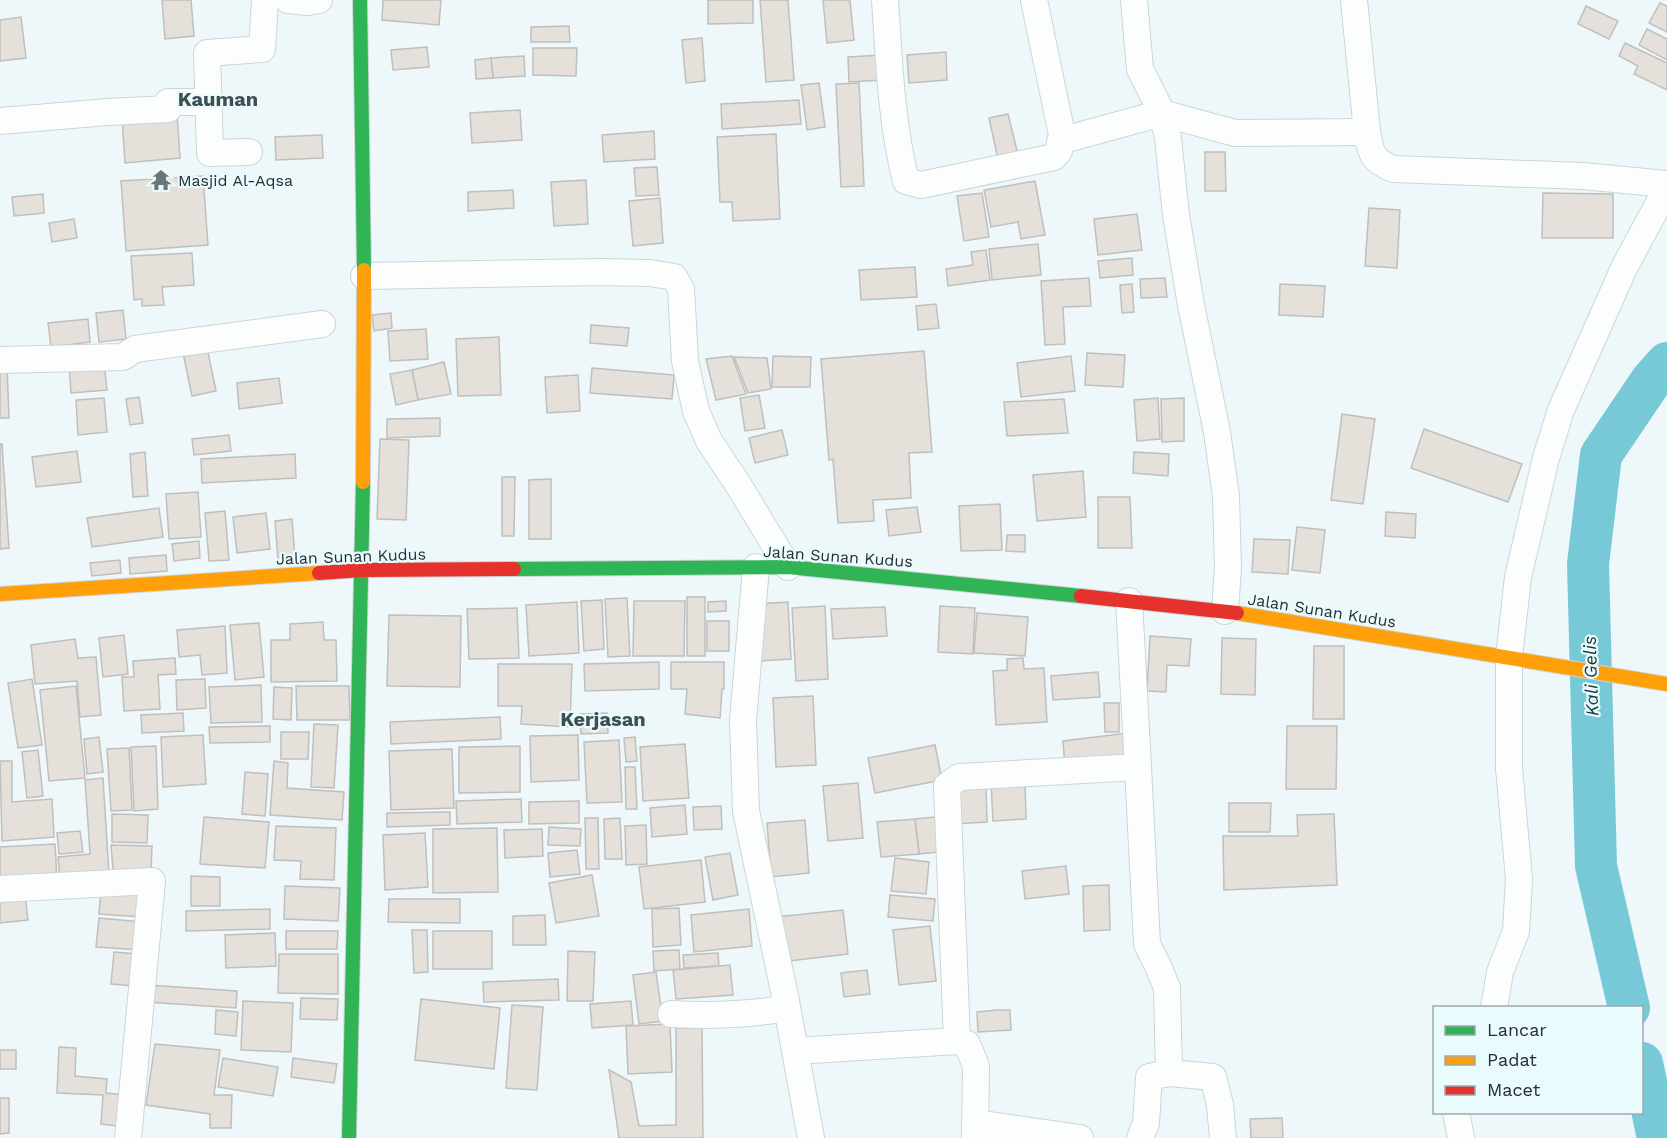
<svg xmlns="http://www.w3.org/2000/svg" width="1667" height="1138" font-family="'Work Sans',sans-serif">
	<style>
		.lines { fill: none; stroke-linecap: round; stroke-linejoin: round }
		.river { stroke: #78c9d7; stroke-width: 42 }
		.building { fill: #e5e0d9; stroke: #bebfbe; stroke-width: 1.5 }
		.street-casing { stroke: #ccd5d6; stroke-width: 28 }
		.fast-casing { stroke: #ccd5d6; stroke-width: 16 }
		.slow-casing { stroke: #ccd5d6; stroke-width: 16 }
		.jam-casing { stroke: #ccd5d6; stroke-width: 16 }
		.street { stroke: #fcfefe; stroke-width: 26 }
		.fast { stroke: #30b455; stroke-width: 14 }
		.slow { stroke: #ff9f0a; stroke-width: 14 }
		.jam { stroke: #e5322d; stroke-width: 14 }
		.labels { text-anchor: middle; stroke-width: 4.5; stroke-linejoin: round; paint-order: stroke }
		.poi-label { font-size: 16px; fill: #262e30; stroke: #eafbfe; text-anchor: start }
		.street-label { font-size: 16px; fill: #262e30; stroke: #eafbfe }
		.water-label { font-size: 18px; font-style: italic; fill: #1c353a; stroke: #eafbfe }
		.quarter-label { font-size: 20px; font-weight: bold; fill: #3e4f53; stroke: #eafbfe }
	</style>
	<rect width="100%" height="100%" fill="#eef8fa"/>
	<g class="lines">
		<g class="river">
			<polyline points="1629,1008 1596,866 1588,564 1601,455 1651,381 1667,363"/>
			<polyline points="1642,1063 1658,1138"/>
		</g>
	</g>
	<g class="building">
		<polygon points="162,0 191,0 194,36 165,39"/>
		<polygon points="383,0 441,0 439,25 382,20"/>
		<polygon points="708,0 753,0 753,23 708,24"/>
		<polygon points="760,0 788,0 794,80 766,82"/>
		<polygon points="823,0 850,0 854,40 827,43"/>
		<polygon points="1660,3 1667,6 1667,32 1649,23"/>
		<polygon points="1586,6 1618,21 1609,39 1578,24"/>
		<polygon points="21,17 26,58 0,61 0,20"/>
		<polygon points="569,26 570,42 531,42 531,27"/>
		<polygon points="1647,29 1667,39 1667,60 1639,45"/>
		<polygon points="702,38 705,81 686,83 682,40"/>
		<polygon points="1625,43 1667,63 1667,90 1634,74 1638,66 1619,56"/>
		<polygon points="427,47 429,67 393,70 391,50"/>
		<polygon points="533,48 577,48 576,76 533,75"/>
		<polygon points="946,52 947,80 909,83 907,55"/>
		<polygon points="881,55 882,80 849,82 848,57"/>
		<polygon points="524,56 525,76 493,78 491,58"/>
		<polygon points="491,58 493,78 476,79 475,60"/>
		<polygon points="819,83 825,127 807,130 801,85"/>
		<polygon points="859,83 864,186 841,187 836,84"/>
		<polygon points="799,100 801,124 722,129 721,104"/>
		<polygon points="520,110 522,140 472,143 470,113"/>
		<polygon points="177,113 180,158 125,163 122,118"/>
		<polygon points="1008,114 1018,155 998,159 989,118"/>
		<polygon points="654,131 655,159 604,162 602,135"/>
		<polygon points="776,134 780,219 733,221 732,202 720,202 717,137"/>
		<polygon points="322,135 323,158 276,160 275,137"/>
		<polygon points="1205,152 1225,152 1226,191 1205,191"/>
		<polygon points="657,167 659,195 636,196 634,168"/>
		<polygon points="203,176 208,245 126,251 121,181"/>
		<polygon points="586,180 588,224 554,226 551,182"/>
		<polygon points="1035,181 1045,235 1021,239 1018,222 991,227 984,190"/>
		<polygon points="513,190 514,208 468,211 468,192"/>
		<polygon points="982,193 989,237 964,241 957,196"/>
		<polygon points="1543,193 1613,194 1613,238 1542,238"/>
		<polygon points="43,194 44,213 14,216 12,197"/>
		<polygon points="660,198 663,243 633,246 629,201"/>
		<polygon points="1369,208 1400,210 1397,268 1365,266"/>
		<polygon points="1137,214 1142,250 1098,255 1094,219"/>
		<polygon points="74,219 77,238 52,242 49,223"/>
		<polygon points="1038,244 1041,275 992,280 989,249"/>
		<polygon points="986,250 990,280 948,286 946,269 973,265 971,252"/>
		<polygon points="192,253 194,285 162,287 164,305 142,306 142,299 134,300 131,256"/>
		<polygon points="1132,258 1133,275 1100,278 1098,261"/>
		<polygon points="915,267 917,297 861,300 859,270"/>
		<polygon points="1089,278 1091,306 1063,307 1065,344 1045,345 1041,281"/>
		<polygon points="1165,278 1167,297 1141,298 1140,279"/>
		<polygon points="1132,284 1134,312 1122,313 1120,285"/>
		<polygon points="1280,284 1325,286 1323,317 1279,315"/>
		<polygon points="936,304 939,328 918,330 916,306"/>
		<polygon points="123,310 126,339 99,342 96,313"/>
		<polygon points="391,313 392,328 374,331 372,315"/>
		<polygon points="88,319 90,342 51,347 48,323"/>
		<polygon points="591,325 629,328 627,346 590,343"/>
		<polygon points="426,329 428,359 390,361 388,331"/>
		<polygon points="499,337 501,395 458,396 456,339"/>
		<polygon points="206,343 216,391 192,396 182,348"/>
		<polygon points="924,351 932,452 909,453 911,498 873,500 874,521 838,523 833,459 829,460 821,359"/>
		<polygon points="1087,353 1125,355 1123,387 1085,385"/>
		<polygon points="732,356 746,394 716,400 706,359"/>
		<polygon points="773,356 811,357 810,387 772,387"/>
		<polygon points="1071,356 1075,391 1021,397 1017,363"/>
		<polygon points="734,357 767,358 771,389 748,393"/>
		<polygon points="104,361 107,390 71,393 69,364"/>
		<polygon points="444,362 451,394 418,400 412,370"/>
		<polygon points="7,366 9,418 0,418 0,367"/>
		<polygon points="592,368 674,375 672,399 590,393"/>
		<polygon points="412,370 418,400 396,405 390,374"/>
		<polygon points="578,375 580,411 547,413 545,377"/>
		<polygon points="279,378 282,403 239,409 237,383"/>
		<polygon points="759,395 765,428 745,431 740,398"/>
		<polygon points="139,397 143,423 130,425 126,399"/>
		<polygon points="104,398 107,432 78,435 76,400"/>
		<polygon points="1158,398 1160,439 1137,441 1134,400"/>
		<polygon points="1184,398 1184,441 1162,442 1161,399"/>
		<polygon points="1064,399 1068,433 1007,436 1004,402"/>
		<polygon points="1342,414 1375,419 1363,504 1331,500"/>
		<polygon points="440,418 440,436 387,438 387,419"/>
		<polygon points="1424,429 1522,464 1508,502 1411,468"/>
		<polygon points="782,430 788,455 755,463 749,438"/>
		<polygon points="229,435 231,451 194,455 192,439"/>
		<polygon points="380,439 409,440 406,520 377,519"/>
		<polygon points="0,444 2,444 9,548 0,549"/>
		<polygon points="77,451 81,482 36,487 32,457"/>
		<polygon points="145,452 148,496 133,497 130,454"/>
		<polygon points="1134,452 1169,454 1168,476 1133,473"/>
		<polygon points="295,454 296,478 202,483 201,459"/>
		<polygon points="1083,471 1086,517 1037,521 1033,475"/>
		<polygon points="502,477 515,477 514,536 502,536"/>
		<polygon points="551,479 551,539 529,539 529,480"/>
		<polygon points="198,492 201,537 169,539 166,494"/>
		<polygon points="1098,497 1130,497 1132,548 1098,548"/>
		<polygon points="1000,504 1002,550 961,551 959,506"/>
		<polygon points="917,507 921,532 889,536 886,510"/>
		<polygon points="159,508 163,537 92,547 87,518"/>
		<polygon points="225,511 229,560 209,561 205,513"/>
		<polygon points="1386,512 1416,514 1415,538 1385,536"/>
		<polygon points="266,513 270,549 237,553 233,517"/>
		<polygon points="292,519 295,558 278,560 275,521"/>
		<polygon points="1297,527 1325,530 1320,573 1292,570"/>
		<polygon points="1007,535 1025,535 1025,552 1006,551"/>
		<polygon points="1254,539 1290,540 1288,574 1252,572"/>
		<polygon points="199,541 200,558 174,561 172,544"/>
		<polygon points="166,555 167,571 130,574 129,558"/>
		<polygon points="120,560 121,573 92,576 90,563"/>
		<rect x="687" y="597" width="18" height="59"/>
		<polygon points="627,598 630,656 608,657 605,599"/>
		<polygon points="602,600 604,649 584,651 581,601"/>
		<polygon points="634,601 685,601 684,656 633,656"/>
		<polygon points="726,601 726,611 708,612 708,602"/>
		<polygon points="577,602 579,653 529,656 526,605"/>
		<polygon points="788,602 791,659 759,661 756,604"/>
		<polygon points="825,606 828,679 796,681 792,608"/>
		<polygon points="940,606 975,608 973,654 938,652"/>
		<polygon points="885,607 887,636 833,639 831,609"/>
		<polygon points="517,608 519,658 469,659 467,609"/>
		<polygon points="977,613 1028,617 1025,656 974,653"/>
		<polygon points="389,615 461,616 460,687 387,686"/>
		<rect x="707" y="621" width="22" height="30"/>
		<polygon points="323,622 324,640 336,640 337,681 271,682 271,640 290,640 290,624"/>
		<polygon points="259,623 264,677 235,680 230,625"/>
		<polygon points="225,626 227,673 202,675 200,655 179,657 177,630"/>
		<polygon points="124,635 128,674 103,677 99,638"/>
		<polygon points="1150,636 1191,639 1189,666 1167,665 1166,692 1147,691"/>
		<polygon points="1222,638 1256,639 1255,695 1221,694"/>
		<polygon points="75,639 78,658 96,657 101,715 80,717 77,681 35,684 31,645"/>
		<polygon points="1314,646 1344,646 1344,719 1313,719"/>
		<polygon points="175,658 176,674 158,675 160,709 124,711 122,677 134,677 133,661"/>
		<polygon points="1023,658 1024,669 1044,668 1047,722 996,725 993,671 1007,670 1007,659"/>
		<polygon points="659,662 659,689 585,691 584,664"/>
		<polygon points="671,662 724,662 724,689 722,689 720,718 685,714 687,689 671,689"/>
		<polygon points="498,664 572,664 570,727 521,724 522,706 498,706"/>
		<polygon points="1098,672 1100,697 1053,700 1051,676"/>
		<polygon points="32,679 42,745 18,748 8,683"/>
		<polygon points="205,679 206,708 177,710 176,680"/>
		<polygon points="261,685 262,722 211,723 209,687"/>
		<polygon points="76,686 85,778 49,781 40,690"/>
		<polygon points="296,686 349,686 350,720 297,720"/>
		<polygon points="274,687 292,688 291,720 273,719"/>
		<polygon points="813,696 816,765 776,767 773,698"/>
		<polygon points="1104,703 1119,703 1119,732 1105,732"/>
		<polygon points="183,713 184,731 142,733 141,715"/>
		<polygon points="607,713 608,733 581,734 580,714"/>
		<polygon points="500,717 501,739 391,744 390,722"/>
		<polygon points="314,724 338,725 334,788 311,787"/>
		<polygon points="270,726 270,742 210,743 209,727"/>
		<polygon points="1287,726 1337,726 1336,789 1286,789"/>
		<polygon points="281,732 309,732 308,759 281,759"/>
		<polygon points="1128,733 1132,760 1065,767 1063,741"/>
		<polygon points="203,735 206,784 163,787 161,737"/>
		<polygon points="578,735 579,780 531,782 530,736"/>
		<polygon points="99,737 103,772 87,774 84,739"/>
		<polygon points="635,737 637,761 626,762 624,738"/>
		<polygon points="619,740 622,802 587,803 584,742"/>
		<polygon points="685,744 689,798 643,801 640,747"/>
		<polygon points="935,745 942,780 875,793 868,758"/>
		<polygon points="156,746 158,809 134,811 131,747"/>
		<polygon points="520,746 520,792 459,793 459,747"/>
		<polygon points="129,748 132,810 111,811 107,749"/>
		<polygon points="452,749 454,808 391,810 389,751"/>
		<polygon points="38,750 43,796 27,798 22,752"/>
		<polygon points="0,761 12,761 12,802 52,799 54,837 2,841"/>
		<polygon points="274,761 288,763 287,788 344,792 342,820 270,815"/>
		<polygon points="625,767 635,767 637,809 626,809"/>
		<polygon points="245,772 268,774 265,816 242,814"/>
		<polygon points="103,778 109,875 60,879 58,857 90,854 85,780"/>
		<polygon points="960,782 986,785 987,822 954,824"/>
		<polygon points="1025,782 1026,819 993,821 991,784"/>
		<polygon points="858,783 863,838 828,841 823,786"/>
		<polygon points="521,799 522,822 457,824 456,801"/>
		<polygon points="579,801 579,823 529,824 529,802"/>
		<polygon points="1229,803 1271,803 1270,832 1229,832"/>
		<polygon points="685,805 687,834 652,837 650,808"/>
		<polygon points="721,806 722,829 694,830 693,807"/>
		<polygon points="450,812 450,825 387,827 387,813"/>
		<polygon points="112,814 148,815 147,843 112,842"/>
		<polygon points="1334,814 1337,885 1224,890 1223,836 1298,836 1297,815"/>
		<polygon points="204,817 269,822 265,868 200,864"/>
		<polygon points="935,817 939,852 919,854 915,819"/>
		<polygon points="585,818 598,818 599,869 586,869"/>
		<polygon points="620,818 622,859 605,859 604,819"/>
		<polygon points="915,819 919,854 881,857 877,822"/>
		<polygon points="805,820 809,873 771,877 767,823"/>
		<polygon points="646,825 647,864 626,865 625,826"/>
		<polygon points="276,826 336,828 334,880 300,879 301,861 274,860"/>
		<polygon points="549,827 581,829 580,846 548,845"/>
		<polygon points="497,828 498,892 433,893 433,829"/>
		<polygon points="542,829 543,856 505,858 504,830"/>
		<polygon points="80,831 83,852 59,854 57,833"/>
		<polygon points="425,833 428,887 385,890 383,835"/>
		<polygon points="55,844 57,880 0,884 0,847"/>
		<polygon points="111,845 152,846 151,873 113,870"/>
		<polygon points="577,850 580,874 550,877 548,853"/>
		<polygon points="730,853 738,895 713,900 705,857"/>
		<polygon points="895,858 929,862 926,894 891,891"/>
		<polygon points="701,860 705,902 644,909 639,867"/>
		<polygon points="1066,866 1069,894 1025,899 1022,871"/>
		<polygon points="592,875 599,916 556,923 549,883"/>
		<polygon points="191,876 220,877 220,906 191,906"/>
		<polygon points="1109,885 1110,930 1084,931 1083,886"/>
		<polygon points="285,886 340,888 338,921 284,919"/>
		<polygon points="101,889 144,892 141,917 99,914"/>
		<polygon points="25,894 28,920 0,923 0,897"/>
		<polygon points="890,895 935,899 933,921 888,917"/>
		<polygon points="389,899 460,899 460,923 388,922"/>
		<polygon points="679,908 681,945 653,947 652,909"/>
		<polygon points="270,909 270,929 186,931 186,911"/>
		<polygon points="749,909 752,946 694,952 691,915"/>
		<polygon points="843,910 848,954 781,962 776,917"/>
		<polygon points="545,915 546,945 513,945 513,916"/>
		<polygon points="99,918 143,922 140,950 96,947"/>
		<polygon points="930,926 936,981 899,985 893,930"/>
		<polygon points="412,930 427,930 428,972 414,973"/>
		<polygon points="286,931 338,931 337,949 286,949"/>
		<rect x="433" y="931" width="59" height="38"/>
		<polygon points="275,933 276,966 226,968 225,935"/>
		<polygon points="679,950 680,969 654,971 653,951"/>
		<polygon points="568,951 595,952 593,1001 567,1001"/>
		<polygon points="114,952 137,954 134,986 111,984"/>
		<polygon points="718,953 719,966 684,968 683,955"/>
		<polygon points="279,954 338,954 338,994 278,993"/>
		<polygon points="730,965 733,995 676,999 673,970"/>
		<polygon points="867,970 870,994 844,997 841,973"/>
		<polygon points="656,972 663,1021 639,1024 633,975"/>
		<polygon points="558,979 559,1000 484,1002 483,982"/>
		<polygon points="147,985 237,991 236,1008 146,1002"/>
		<polygon points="301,998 338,999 337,1020 300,1019"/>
		<polygon points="421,999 500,1008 494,1069 415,1060"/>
		<polygon points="243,1001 293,1003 291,1052 241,1050"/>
		<polygon points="631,1001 633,1025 592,1028 590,1004"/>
		<polygon points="512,1005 543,1007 537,1090 506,1088"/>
		<polygon points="216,1010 238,1012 236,1036 215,1034"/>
		<polygon points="997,1010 1010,1010 1011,1030 978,1032 977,1012"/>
		<polygon points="670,1024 672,1072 628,1074 626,1026"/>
		<polygon points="676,1028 702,1028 703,1138 619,1138 609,1070 631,1082 639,1126 676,1125"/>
		<polygon points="155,1044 220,1050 214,1095 232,1095 231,1128 210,1128 210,1114 146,1105"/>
		<polygon points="59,1047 76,1048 75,1076 107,1079 106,1093 128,1095 126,1127 101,1124 103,1095 57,1093"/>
		<rect x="0" y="1050" width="16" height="19"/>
		<polygon points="223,1058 278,1067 273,1096 218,1087"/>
		<polygon points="293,1058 337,1064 334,1083 291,1077"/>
		<polygon points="0,1098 9,1098 9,1133 0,1134"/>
		<polygon points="1282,1118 1283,1138 1251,1138 1250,1119"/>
	</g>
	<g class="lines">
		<defs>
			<g id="street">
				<polyline points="288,0 308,2 319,0"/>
				<path d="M885 0C889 60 891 122 906 181L921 185 1054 157 1059 151 1060 142 1063 140 1162 113 1235 133 1367 132"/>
				<polyline points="1034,0 1063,140"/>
				<polyline points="1134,0 1140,69 1162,113 1168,138 1176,215 1191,305 1217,432 1226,496 1228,568 1225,611"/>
				<path d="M1354 0 1367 132C1371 154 1372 160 1393 169L1583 176 1667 184"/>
				<polyline points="0,121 108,112 168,109 168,102 209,102"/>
				<polyline points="249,152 210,153 207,53 262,49 265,0"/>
				<polyline points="364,276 601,272 650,273 674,277 681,289 685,361 696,411 709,441 739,486 788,567"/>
				<polyline points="0,360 123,357 135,349 322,324"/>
				<polyline points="756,567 743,721 746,811 785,996 811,1138"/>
				<polyline points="1138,767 1147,944 1158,966 1167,988 1169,1073 1213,1077 1220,1105 1223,1138"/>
				<polyline points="0,889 152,881 128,1138"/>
				<polyline points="1494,1008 1500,972 1516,931 1519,879 1509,768 1509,657 1518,577 1546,458 1561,410 1624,268 1667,188"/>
				<path d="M671 1014C710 1016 749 1015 787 1008"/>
				<polyline points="957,1041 947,786 959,777 1138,767 1129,601"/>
				<polyline points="795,1051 957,1041 967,1044 976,1066 975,1138"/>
				<polyline points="1456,1112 1461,1138"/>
				<polyline points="975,1123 1080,1138"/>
				<polyline points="1140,1138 1146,1123 1149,1077 1169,1073"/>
			</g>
			<g id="fast">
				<polyline points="360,0 364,270"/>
				<polyline points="514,569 788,567 1081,596"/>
				<polyline points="349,1138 363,482"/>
			</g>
			<g id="slow">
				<polyline points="363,482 364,270"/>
				<polyline points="0,594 319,573"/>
				<polyline points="1237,613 1667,684"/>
			</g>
			<g id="jam">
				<polyline points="319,573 362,570 514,569"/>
				<polyline points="1081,596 1237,613"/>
			</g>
		</defs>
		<use href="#street" class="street-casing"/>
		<use href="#fast" class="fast-casing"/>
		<use href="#slow" class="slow-casing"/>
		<use href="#jam" class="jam-casing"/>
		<use href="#street" class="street"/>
		<use href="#fast" class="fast"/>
		<use href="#slow" class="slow"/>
		<use href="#jam" class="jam"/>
	</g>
	<defs>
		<symbol id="temple-bare" viewBox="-9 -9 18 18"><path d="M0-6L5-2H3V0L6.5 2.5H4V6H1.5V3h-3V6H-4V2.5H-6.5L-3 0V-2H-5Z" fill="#6c7577" stroke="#eafbfe" stroke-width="2.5" paint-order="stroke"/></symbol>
	</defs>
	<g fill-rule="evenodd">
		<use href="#temple-bare" x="146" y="165" width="30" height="30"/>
	</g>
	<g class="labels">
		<g class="poi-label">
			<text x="178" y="186">Masjid Al-Aqsa</text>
		</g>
		<g class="street-label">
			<text transform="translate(351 556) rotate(-2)" y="6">Jalan Sunan Kudus</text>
			<text transform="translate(838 556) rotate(4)" y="6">Jalan Sunan Kudus</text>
			<text transform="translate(1322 610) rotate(9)" y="6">Jalan Sunan Kudus</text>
		</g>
		<g class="water-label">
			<text transform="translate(1591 676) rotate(-92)" y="6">Kali Gelis</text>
		</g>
		<g class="quarter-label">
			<text x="218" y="106">Kauman</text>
			<text x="603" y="726">Kerjasan</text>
		</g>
	</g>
	<rect x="1433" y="1006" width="210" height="108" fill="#eafbfe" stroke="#9ca9ac" stroke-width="1.5"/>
	<rect x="1445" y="1026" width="30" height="9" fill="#30b455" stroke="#9ca9ac" stroke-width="1.5"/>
	<text x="1487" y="1036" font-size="18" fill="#262e30">Lancar</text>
	<rect x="1445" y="1056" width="30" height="9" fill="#ff9f0a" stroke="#9ca9ac" stroke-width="1.5"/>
	<text x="1487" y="1066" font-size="18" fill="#262e30">Padat</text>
	<rect x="1445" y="1086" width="30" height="9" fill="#e5322d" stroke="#9ca9ac" stroke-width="1.5"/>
	<text x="1487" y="1096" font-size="18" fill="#262e30">Macet</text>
</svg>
